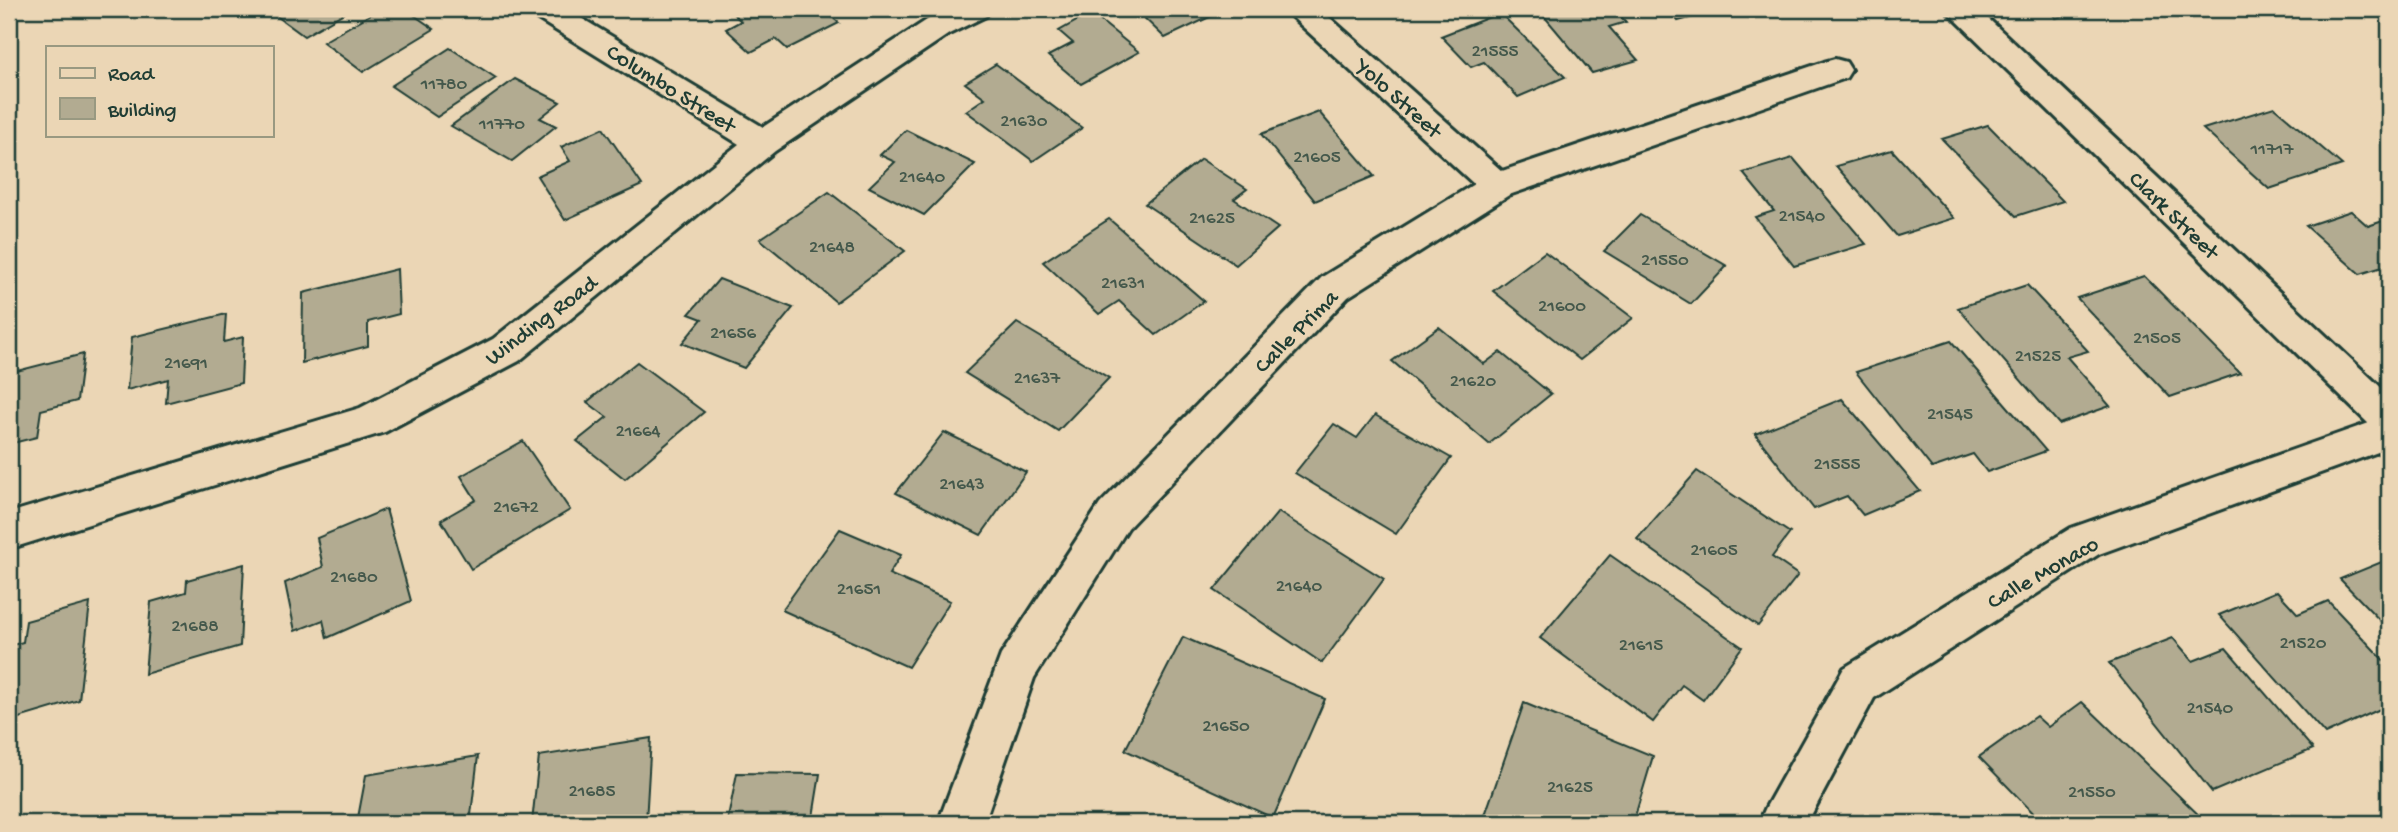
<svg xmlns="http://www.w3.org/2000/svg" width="2398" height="832" font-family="'Gochi Hand',sans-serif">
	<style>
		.building { fill: #b2ab91; stroke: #1f3d34; stroke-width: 2 }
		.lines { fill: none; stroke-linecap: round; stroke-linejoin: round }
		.street-casing { stroke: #1f3d34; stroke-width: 6 }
		.secondary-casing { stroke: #1f3d34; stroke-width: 6 }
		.street { fill: #ebd6b5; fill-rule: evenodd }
		.secondary { fill: #ebd6b5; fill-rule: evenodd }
		.labels { text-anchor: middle; stroke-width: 5; stroke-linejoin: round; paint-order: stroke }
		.number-label { font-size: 19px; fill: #44584b }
		.street-label { font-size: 23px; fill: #1f3d34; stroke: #ebd6b5 }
	</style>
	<rect width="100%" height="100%" fill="#ebd6b5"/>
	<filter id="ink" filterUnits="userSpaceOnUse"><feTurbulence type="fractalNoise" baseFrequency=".0143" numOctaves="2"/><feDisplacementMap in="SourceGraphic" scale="14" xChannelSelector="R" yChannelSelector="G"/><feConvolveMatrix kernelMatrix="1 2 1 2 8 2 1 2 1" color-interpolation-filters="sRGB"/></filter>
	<g filter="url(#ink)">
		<g class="building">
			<polygon points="267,9 351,9 304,36"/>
			<polygon points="380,9 405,9 434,29 363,72 323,42"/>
			<polygon points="728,9 823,9 839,23 787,49 776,39 751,52 726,29 741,21"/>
			<polygon points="1135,9 1210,9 1216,14 1165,38"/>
			<polygon points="1538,9 1614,9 1626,22 1609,27 1638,60 1592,73"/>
			<polygon points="1668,9 1724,9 1678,21"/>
			<polygon points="2047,9 2089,9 2056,18"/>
			<polygon points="1091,13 1139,52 1081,84 1048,56 1073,43 1059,31"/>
			<polygon points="1500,13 1565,77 1518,97 1484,62 1471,67 1441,36"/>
			<polygon points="450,48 496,78 437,117 391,86"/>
			<polygon points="996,64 1082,128 1033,161 966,111 985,98 965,83"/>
			<polygon points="515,79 560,102 540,118 556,126 512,161 451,126"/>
			<polygon points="2274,107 2342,165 2269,189 2203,129"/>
			<polygon points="1319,112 1374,176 1315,201 1261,134"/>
			<polygon points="1988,125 2063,201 2016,216 1942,139"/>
			<polygon points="603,128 642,185 565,220 537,176 570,161 561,147"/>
			<polygon points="906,130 975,164 924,215 869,187 895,162 880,155"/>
			<polygon points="1892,150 1954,218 1897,236 1836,166"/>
			<polygon points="1793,158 1866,244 1794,266 1755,217 1774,211 1743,173"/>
			<polygon points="1201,159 1247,189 1234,199 1278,228 1236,265 1145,204"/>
			<polygon points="829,192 905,251 836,302 760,239"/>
			<polygon points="2351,211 2368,226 2389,219 2389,273 2382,267 2360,274 2306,226"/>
			<polygon points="1640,215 1727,266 1691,304 1604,251"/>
			<polygon points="1109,219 1204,301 1156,335 1119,301 1099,314 1043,262"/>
			<polygon points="1545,252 1633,318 1580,360 1493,291"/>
			<polygon points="397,269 399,314 368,322 368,346 302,363 303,293"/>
			<polygon points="2144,276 2240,373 2170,397 2077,298"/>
			<polygon points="719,279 793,308 744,368 682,343 702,319 689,314"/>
			<polygon points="2027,285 2088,351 2067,357 2110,406 2059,424 1958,308"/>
			<polygon points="226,314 224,342 243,337 241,383 166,403 168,379 127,390 132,337"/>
			<polygon points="1017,323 1109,378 1058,431 965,373"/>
			<polygon points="1439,327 1484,364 1500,352 1551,394 1489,444 1392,361"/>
			<polygon points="1951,341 2046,451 1987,472 1973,454 1932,468 1856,372"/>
			<polygon points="83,354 77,401 41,410 37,437 9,444 9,373"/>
			<polygon points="637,362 704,412 625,479 577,441 607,417 587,402"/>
			<polygon points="1842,399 1920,491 1863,515 1847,496 1814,509 1755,434"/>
			<polygon points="1375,415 1451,458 1396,534 1295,473 1334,424 1357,438"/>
			<polygon points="944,432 1026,472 981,535 896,493"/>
			<polygon points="523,441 570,510 471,569 441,520 476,500 461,476"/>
			<polygon points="1697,471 1790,533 1772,557 1798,575 1758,626 1637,539"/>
			<polygon points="386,509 411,601 327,638 323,620 295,631 285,583 323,567 317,538"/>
			<polygon points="1278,512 1384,579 1322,663 1214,590"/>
			<polygon points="840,529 901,555 889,574 950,601 908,667 782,610"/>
			<polygon points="1610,555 1742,647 1703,700 1682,685 1653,722 1540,638"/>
			<polygon points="2389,559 2389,630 2340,579"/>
			<polygon points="244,564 240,646 145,674 151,602 186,592 187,580"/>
			<polygon points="2277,591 2298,614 2328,601 2389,666 2389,705 2325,734 2219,615"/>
			<polygon points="90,603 79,700 9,721 9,646 23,642 26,621"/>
			<polygon points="1183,637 1325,699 1273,818 1125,750"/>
			<polygon points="2173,638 2193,661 2226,648 2313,749 2212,792 2109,663"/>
			<polygon points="2082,702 2207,823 2043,823 1979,757 2036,716 2048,727"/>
			<polygon points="1524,703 1653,756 1633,823 1505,823 1485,815"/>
			<polygon points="651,738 646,822 532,823 539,756"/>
			<polygon points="478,756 470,823 357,823 366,775"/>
			<polygon points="737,773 820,774 812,823 727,823"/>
		</g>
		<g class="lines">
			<defs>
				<g id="street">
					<polygon points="529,9 566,9 763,127 927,20 950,9 990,9 986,16 949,34 775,151 519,361 385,432 9,549 9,513 360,408 493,339 739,144 533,16"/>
					<polygon points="1287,9 1320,9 1502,171 1824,62 1835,59 1846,62 1851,70 1846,78 1509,195 1348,297 1128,528 1034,678 984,823 938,823 1001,655 1100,504 1322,277 1474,184 1291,16"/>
					<polygon points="2389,416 2389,448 2099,554 1874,698 1807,823 1759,823 1766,807 1844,668 2071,528"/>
				</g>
				<polygon id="secondary" points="1945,9 1978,9 2389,395 2389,435 2375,430"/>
			</defs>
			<use href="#street" class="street-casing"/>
			<use href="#secondary" class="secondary-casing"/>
			<use href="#street" class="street"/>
			<use href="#secondary" class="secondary"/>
		</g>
	</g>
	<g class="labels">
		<g class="number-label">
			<text x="1495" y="56">21555</text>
			<text x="444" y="89">11780</text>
			<text x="1024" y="126">21630</text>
			<text x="502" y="129">11770</text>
			<text x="2272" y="154">11717</text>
			<text x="1317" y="162">21605</text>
			<text x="922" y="182">21640</text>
			<text x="1802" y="221">21540</text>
			<text x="1212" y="223">21625</text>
			<text x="832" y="252">21648</text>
			<text x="1665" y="265">21550</text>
			<text x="1123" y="288">21631</text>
			<text x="1562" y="311">21600</text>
			<text x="733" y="338">21656</text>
			<text x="2157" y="343">21505</text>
			<text x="2038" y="361">21525</text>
			<text x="186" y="368">21691</text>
			<text x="1037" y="383">21637</text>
			<text x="1473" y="386">21620</text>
			<text x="1950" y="419">21545</text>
			<text x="638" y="436">21664</text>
			<text x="1837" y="469">21555</text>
			<text x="962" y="489">21643</text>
			<text x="516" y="512">21672</text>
			<text x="1714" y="555">21605</text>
			<text x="354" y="582">21680</text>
			<text x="1299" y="591">21640</text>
			<text x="859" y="594">21651</text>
			<text x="195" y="631">21688</text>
			<text x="2303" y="648">21520</text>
			<text x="1641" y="650">21615</text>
			<text x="2210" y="713">21540</text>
			<text x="1226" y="731">21650</text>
			<text x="1570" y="792">21625</text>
			<text x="592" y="796">21685</text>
			<text x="2092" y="797">21550</text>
		</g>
		<g class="street-label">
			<text transform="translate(672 87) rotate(32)" y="8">Columbo Street</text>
			<text transform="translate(1400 97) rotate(42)" y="8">Yolo Street</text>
			<text transform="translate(2175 214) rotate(44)" y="8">Clark Street</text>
			<text transform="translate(540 319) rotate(-37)" y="8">Winding Road</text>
			<text transform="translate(1295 330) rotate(-45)" y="8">Calle Prima</text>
			<text transform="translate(2042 571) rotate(-30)" y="8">Calle Monaco</text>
		</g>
	</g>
	<rect width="2398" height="832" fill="none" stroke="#ebd6b5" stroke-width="35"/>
	<rect x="18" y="18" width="2363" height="797" fill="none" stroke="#1f3d34" stroke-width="2.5" filter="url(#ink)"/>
	<rect x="46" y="46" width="228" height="91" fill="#ebd6b5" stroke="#999981" stroke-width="2"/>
	<rect x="60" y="68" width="35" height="10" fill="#ebd6b5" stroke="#999981" stroke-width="2"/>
	<text x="108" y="80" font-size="21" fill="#1f3d34">Road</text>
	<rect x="60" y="98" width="35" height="21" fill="#b2ab91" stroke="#999981" stroke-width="2"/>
	<text x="108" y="116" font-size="21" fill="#1f3d34">Building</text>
</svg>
